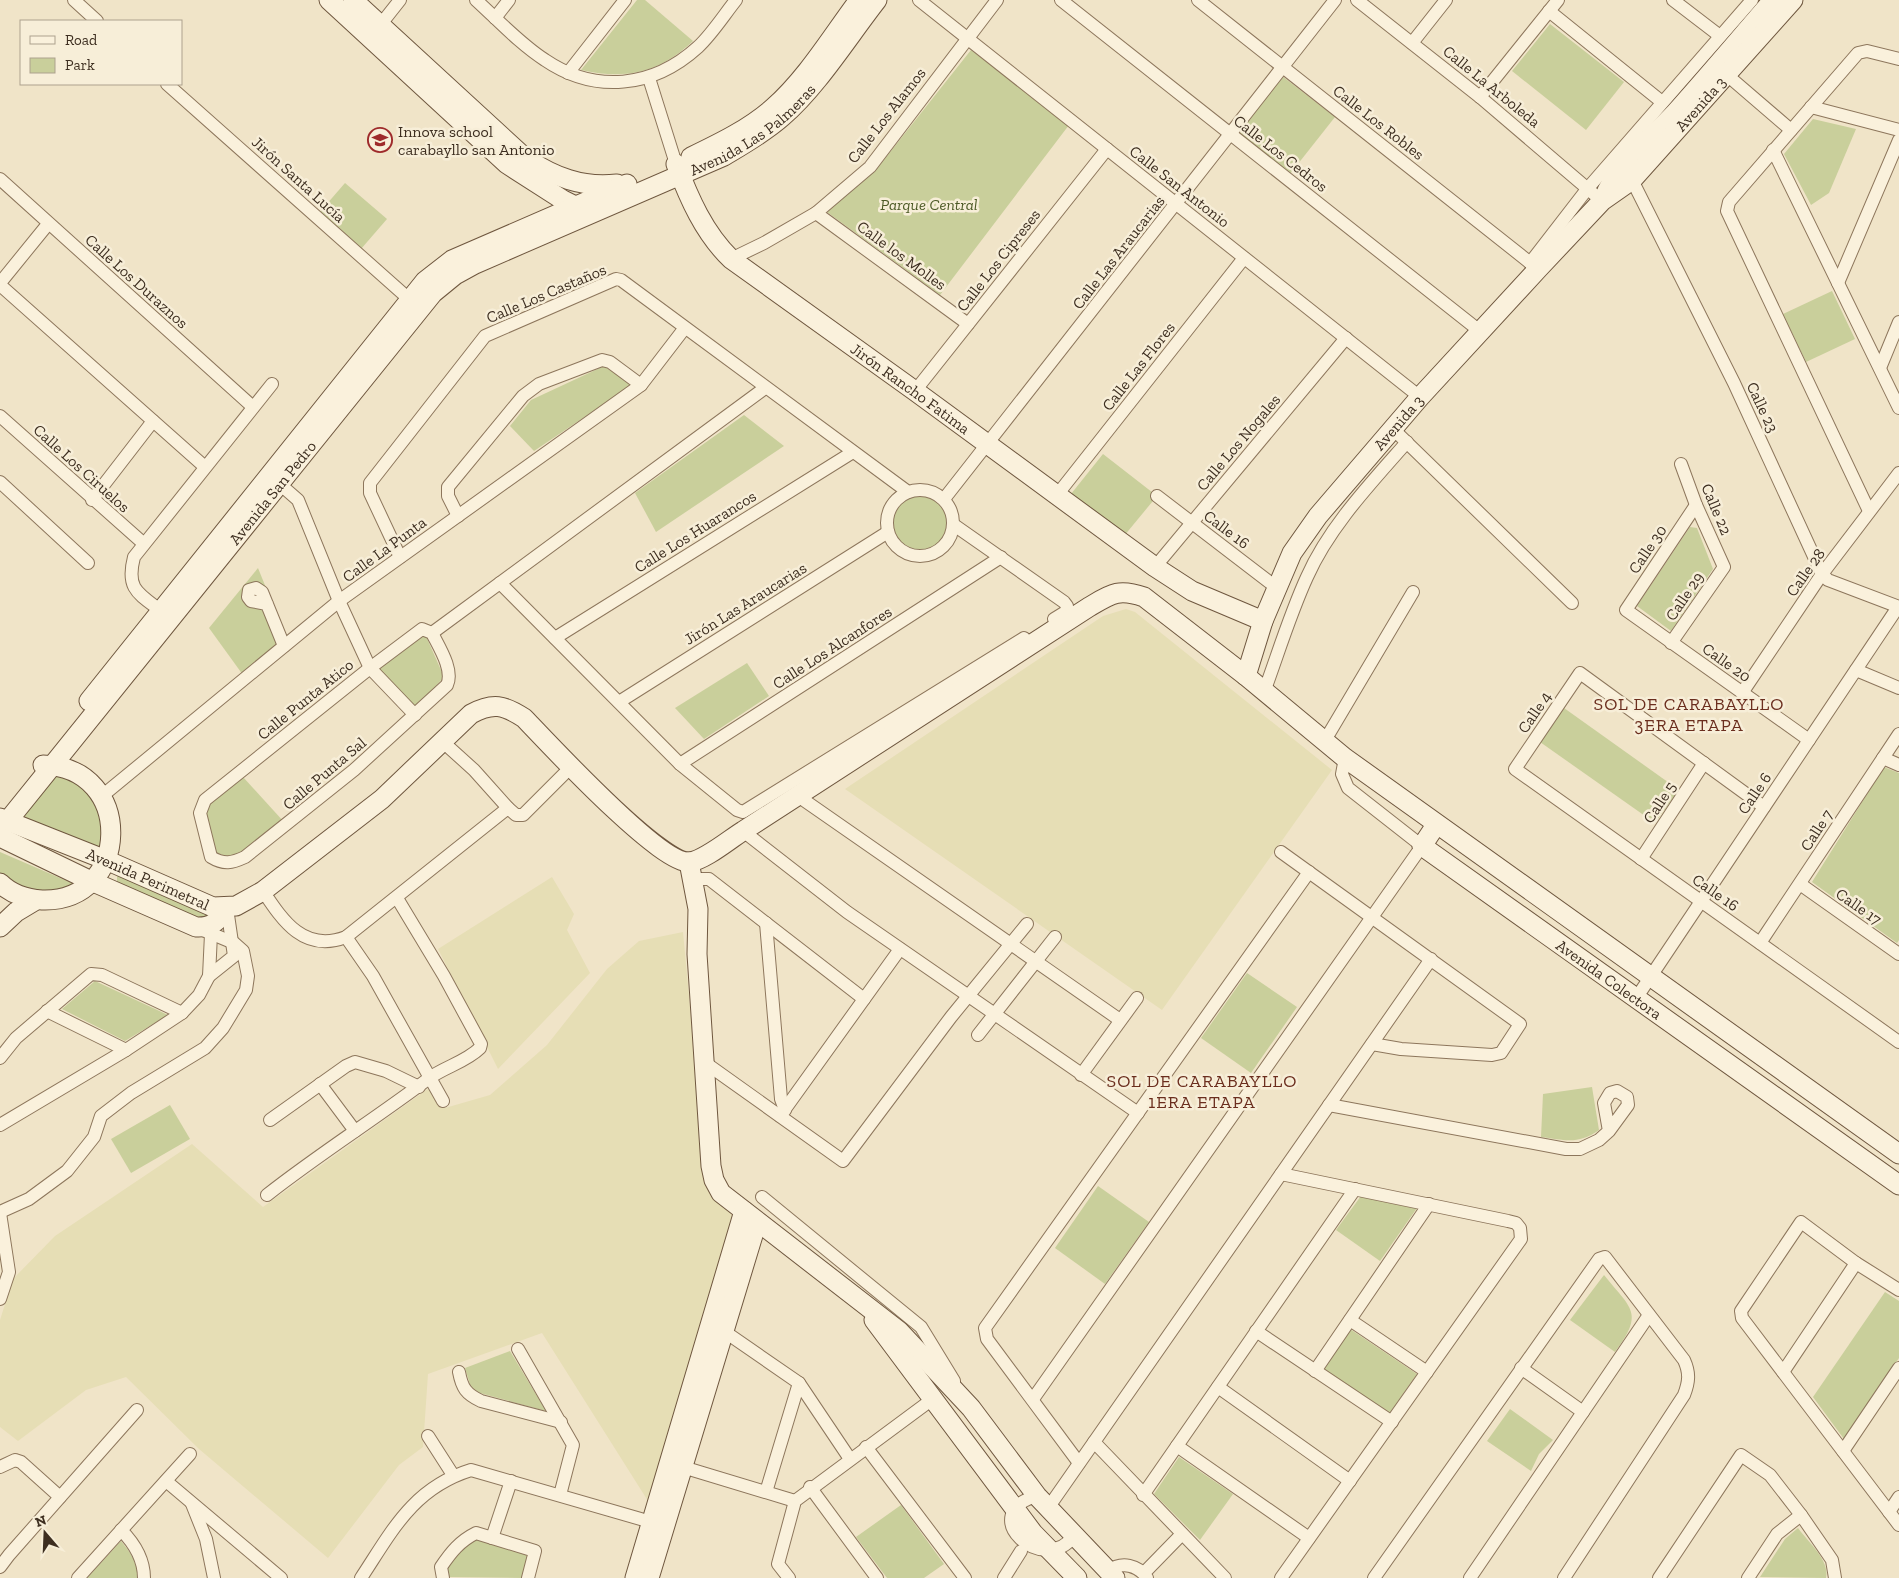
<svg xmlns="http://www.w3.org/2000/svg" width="1899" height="1578" font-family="'Zilla Slab',serif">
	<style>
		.farmland { fill: #e6deb5 }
		.green { fill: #c9cf9b }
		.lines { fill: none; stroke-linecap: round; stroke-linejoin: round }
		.street-casing { stroke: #8d765c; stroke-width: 14 }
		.secondary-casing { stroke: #6f573f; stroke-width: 21 }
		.street { stroke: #faf1dc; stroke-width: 12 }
		.secondary { stroke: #faf1dc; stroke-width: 19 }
		.labels { text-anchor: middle; stroke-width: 5; stroke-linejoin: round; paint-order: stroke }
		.street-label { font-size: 16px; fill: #3d2e20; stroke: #f7eed8 }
		.poi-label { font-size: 16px; fill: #3d2e20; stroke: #f7eed8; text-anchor: start }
		.park-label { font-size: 16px; font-style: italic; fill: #4d5a26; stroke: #f7eed8 }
		.neighbourhood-label { font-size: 18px; letter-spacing: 1px; fill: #6b2e1e; stroke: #f7eed8 }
	</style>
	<rect width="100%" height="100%" fill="#f0e4c8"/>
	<g class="farmland">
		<polygon points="1126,609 1135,612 1332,770 1162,1010 845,789 1103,616"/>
		<polygon points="552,877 574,914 567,930 590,973 498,1069 438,949"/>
		<polygon points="683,932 707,1189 735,1218 648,1501 542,1333 428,1374 423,1447 399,1465 328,1558 199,1449 126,1377 86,1390 18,1441 0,1427 0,1320 13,1279 55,1236 192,1144 263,1207 429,1088 445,1108 490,1095 547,1045 607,969 639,941"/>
	</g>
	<g class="green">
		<path d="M637 0H645L693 41C659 73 626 80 581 70Z"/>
		<polygon points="1550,24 1624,82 1586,130 1512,71"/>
		<polygon points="971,50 1069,125 940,295 827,212 879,166"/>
		<polygon points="1282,76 1335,117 1290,174 1237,134"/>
		<polygon points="1813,119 1856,129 1829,193 1811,205 1784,154"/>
		<polygon points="345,183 387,219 361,249 319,213"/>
		<polygon points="1832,291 1855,339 1806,362 1783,314"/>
		<polygon points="604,366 632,385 534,451 510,426 531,400"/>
		<polygon points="744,415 784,446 656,532 635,493"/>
		<polygon points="1103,454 1157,496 1124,536 1071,494"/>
		<circle cx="920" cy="523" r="28"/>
		<polygon points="1690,527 1697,528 1713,569 1671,631 1637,606"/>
		<polygon points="258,568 286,637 243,675 209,628"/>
		<polygon points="419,636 426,636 444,677 414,710 379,668"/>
		<polygon points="747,663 769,696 704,739 675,708"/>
		<polygon points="1564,708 1679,790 1655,823 1540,742"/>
		<polygon points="1884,767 1899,773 1899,940 1897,943 1812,882"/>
		<polygon points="54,773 84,786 103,818 101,851 20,816"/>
		<polygon points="243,777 284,822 239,855 229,857 213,852 204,807"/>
		<path d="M0 852 74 884C49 895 19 894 0 873Z"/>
		<polygon points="119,874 209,915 206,921 117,883 117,877"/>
		<polygon points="1247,973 1297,1007 1251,1073 1201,1038"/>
		<polygon points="95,981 168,1015 125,1041 62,1009"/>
		<path d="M1592 1087 1599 1130C1578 1145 1565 1140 1541 1137L1543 1094Z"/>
		<polygon points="170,1105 190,1139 131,1173 111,1139"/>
		<polygon points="1098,1186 1149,1222 1105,1284 1055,1248"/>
		<polygon points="1361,1196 1417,1208 1380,1261 1336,1230"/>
		<path d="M1604 1275C1631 1309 1645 1312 1615 1352L1570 1320Z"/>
		<polygon points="1885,1292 1899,1301 1899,1358 1844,1439 1813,1397"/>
		<polygon points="1350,1329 1417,1374 1389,1414 1322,1369"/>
		<polygon points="510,1351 546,1411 480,1393 471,1388 465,1368"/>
		<polygon points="1510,1409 1553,1440 1539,1454 1531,1471 1487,1441"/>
		<polygon points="1179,1457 1233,1494 1200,1540 1154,1494"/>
		<polygon points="901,1505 944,1564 924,1578 887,1578 856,1537"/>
		<path d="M1798 1528C1808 1542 1830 1560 1826 1578L1760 1577 1785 1539Z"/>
		<polygon points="477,1538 530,1553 523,1578 449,1577 446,1567 463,1547"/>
		<path d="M121 1541C131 1553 137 1562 138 1578H87Z"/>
	</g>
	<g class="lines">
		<defs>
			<g id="street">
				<polyline points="74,0 97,21"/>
				<path d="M476 0C498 20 520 44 545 60 595 94 653 88 698 47 712 34 724 15 736 0"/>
				<polyline points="919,0 1420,397"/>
				<polyline points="1061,0 1481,332"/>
				<polyline points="1198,0 1538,269"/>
				<polyline points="1357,0 1480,97 1602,201"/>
				<polyline points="1673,0 1720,36"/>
				<polyline points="1549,11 1662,102"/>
				<polyline points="495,18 509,0"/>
				<polyline points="381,24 400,0"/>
				<polyline points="1412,43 1446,0"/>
				<polyline points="568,73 625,0"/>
				<polyline points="1727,75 1791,130"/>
				<polyline points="649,78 676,164"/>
				<polyline points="167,84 409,299"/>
				<polyline points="1480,97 1558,0"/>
				<polyline points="1811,107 1899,130"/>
				<polyline points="1773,150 1899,408"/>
				<polyline points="0,179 253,407"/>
				<polyline points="1632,180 1734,383 1822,574 1828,580 1899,607"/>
				<polyline points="816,213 968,324"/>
				<polyline points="731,259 764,243 816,213 870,167 997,0"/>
				<polyline points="1530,263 1588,188 1752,0"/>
				<polyline points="0,283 48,224"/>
				<polyline points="1838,283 1899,140"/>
				<polyline points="0,285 205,467"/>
				<polyline points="1880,368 1899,322"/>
				<polyline points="915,391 1107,149"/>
				<polyline points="0,416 143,543"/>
				<polyline points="1393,429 1572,603"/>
				<polyline points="274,479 298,500 339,601 370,668 415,715"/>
				<polyline points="0,482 88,563"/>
				<circle cx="920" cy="523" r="33"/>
				<polyline points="1057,495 1244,258"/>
				<polyline points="1157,496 1277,588"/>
				<polyline points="944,499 1335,0"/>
				<polyline points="92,500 153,421"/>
				<polyline points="1696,505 1626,610 1809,740"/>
				<polyline points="1869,511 1727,211 1729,202 1858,53 1867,51 1899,59"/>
				<polyline points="458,516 448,496 448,487 523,396 539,384 602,360 610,362 641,385"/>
				<polyline points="954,525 1064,602 1067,606 1067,611 1054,619"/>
				<polyline points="400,557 370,493 370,483 485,336 616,279 621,280 908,492"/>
				<polyline points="1155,567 1346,338"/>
				<polyline points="500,583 680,764 737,810 743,812 1024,638"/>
				<polyline points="267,604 251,601 248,597 249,590 256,588 262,592 284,646"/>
				<path d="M160 610C137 593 126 588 134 557L272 384"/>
				<path d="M422 629 432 633C439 647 454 670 447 685L354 770 245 857C232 863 224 865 211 857L200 813 205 800 370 668Z"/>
				<polyline points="432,633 765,388"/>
				<polyline points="555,638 853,452"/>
				<polyline points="1671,643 1724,567 1696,505 1681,464"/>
				<polyline points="1856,670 1899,688"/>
				<path d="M1264 692C1278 654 1290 614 1307 577 1329 527 1371 483 1407 442"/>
				<polyline points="1742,693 1822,574 1899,473"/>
				<polyline points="619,702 888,532"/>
				<polyline points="443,742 474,770 508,808"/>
				<polyline points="1324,742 1413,592"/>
				<polyline points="1883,758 1899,765"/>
				<polyline points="680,764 1001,557"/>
				<polyline points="102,796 339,601 641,385 684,329"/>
				<polyline points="798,796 1120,1020"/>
				<polyline points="1764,807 1580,673 1515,769 1899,1042"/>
				<polyline points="743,831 847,912 1138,1113"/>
				<polyline points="1281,852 1520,1024 1501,1053 1492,1055 1401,1049 1372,1044"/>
				<polyline points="1641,859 1704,763"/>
				<polyline points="694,879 709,879 864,999"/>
				<polyline points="1800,884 1899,954"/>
				<path d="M263 891C283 921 304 953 346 937L508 808 516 815H523L565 773"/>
				<polyline points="766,923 781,1099 785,1110"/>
				<polyline points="346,937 373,976 443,1101"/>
				<polyline points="1760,943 1899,734"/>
				<polyline points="209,976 234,956 227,908"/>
				<polyline points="1637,997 1898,607"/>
				<polyline points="47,1011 126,1050"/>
				<polyline points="978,1035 1055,937"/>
				<polyline points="0,1058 16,1038 91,974 102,975 182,1013"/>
				<polyline points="704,1062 843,1161 951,1017 1027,924"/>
				<polyline points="1081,1075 1137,998"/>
				<polyline points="320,1084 355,1131"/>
				<polyline points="1329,1105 1566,1149 1580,1149 1599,1140 1609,1131 1628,1105 1627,1097 1617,1091 1610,1093 1604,1103 1609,1131"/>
				<polyline points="780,1116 900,949"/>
				<polyline points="270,1120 346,1066 355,1062 386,1071 419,1087"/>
				<polyline points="0,1125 126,1050 182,1013 199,995 209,976 211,934"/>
				<path d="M267 1195C319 1154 375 1119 428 1079 444 1067 466 1062 480 1048L481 1044 444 976 397 898"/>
				<polyline points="762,1197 921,1327 954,1381"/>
				<polyline points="0,1212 29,1199 67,1171 94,1137 101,1116 131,1093 205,1048 223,1028 246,990 248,976 243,951 234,943 198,928"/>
				<polyline points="0,1213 9,1272 0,1299"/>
				<polyline points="1899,1290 1856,1263 1801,1222 1741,1311 1742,1318 1899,1525"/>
				<polyline points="1350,1320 1427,1372"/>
				<polyline points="718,1327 799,1383 850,1459"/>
				<polyline points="1256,1331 1392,1422"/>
				<polyline points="518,1349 573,1445 560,1495"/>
				<polyline points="1521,1368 1583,1412"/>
				<polyline points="1315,1371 1429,1204"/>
				<path d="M459 1372C462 1388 466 1394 481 1401L561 1422"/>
				<polyline points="1783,1372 1856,1263"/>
				<polyline points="1218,1387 1350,1481"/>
				<polyline points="1033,1399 1422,846 1348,788 1342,774 1345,758"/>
				<polyline points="428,1436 453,1475"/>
				<polyline points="1094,1442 1225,1578"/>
				<polyline points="1177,1446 1309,1538"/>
				<polyline points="866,1447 965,1578"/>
				<polyline points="1843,1451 1899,1368"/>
				<polyline points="1079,1463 987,1339 985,1328 1309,872"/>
				<polyline points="676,1465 795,1501"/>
				<polyline points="0,1467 15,1460 21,1462 60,1497"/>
				<polyline points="166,1481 281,1578"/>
				<polyline points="810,1487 877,1578"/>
				<polyline points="766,1492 799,1383"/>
				<polyline points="1143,1495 1355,1189"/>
				<path d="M1037 1496C974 1513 1042 1578 1074 1536"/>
				<polyline points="192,1504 206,1539 214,1578"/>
				<polyline points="1048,1508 1431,959"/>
				<polyline points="1889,1512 1899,1497"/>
				<path d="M121 1530C134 1543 144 1559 144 1578"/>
				<polyline points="492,1538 511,1481"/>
				<polyline points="0,1567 9,1555 137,1410"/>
				<path d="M1108 1571C1122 1561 1138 1565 1147 1578"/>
				<polyline points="1144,1573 1182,1534"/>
				<polyline points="78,1578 190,1454"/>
				<path d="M361 1578C392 1531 413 1488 471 1470L651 1522"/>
				<path d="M443 1578 441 1567C451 1552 460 1541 476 1533L535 1551 528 1578"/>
				<polyline points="789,1578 778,1564 795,1501 934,1398"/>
				<polyline points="1004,1578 1021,1551"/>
				<polyline points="1281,1578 1521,1239 1520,1228 1516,1223 1508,1221 1281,1174"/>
				<path d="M1374 1578 1599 1259 1605 1257 1684 1360C1690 1373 1689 1382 1684 1395L1564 1578"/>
				<polyline points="1470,1578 1649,1315"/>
				<polyline points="1659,1578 1741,1455 1770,1475 1801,1515 1832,1560 1835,1578"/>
				<polyline points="1748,1578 1777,1534 1801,1515"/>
			</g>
			<g id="secondary">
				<polyline points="329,0 507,164 563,200 583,210"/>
				<path d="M353 0 525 158C555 177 581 188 617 184"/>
				<path d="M691 157C720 143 749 129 773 108 807 78 832 36 859 0"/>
				<path id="s1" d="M676 164C689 198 704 233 731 259L915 391 1155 567 1192 591 1263 621"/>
				<path d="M1604 198C1617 163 1650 140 1675 113 1708 76 1740 38 1773 0"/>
				<path id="s2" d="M1246 676 1263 621 1292 553 1318 516 1420 397 1538 269 1602 201 1632 180 1793 0"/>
				<polyline points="89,701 425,281 452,260 627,184"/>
				<path id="s3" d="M0 818 106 860 213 907 236 906 263 891 382 799 471 714C493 702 504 705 524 718 548 743 661 865 690 862 705 860 730 839 743 831L1089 607C1111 594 1118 588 1144 597L1246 676 1345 758 1899 1154"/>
				<path id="s4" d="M1436 825 1422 846 1899 1185"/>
				<path id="s5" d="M2 828 433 293 455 275 475 264 724 156C744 144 764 133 782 117 817 87 848 37 877 0"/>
				<path d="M0 837 91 881 196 927C212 928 218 921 227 908"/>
				<polyline points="689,862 698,909 697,954 711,1166 714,1180 721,1193 899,1331 971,1408 1037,1496 1115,1578"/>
				<path d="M0 883C11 894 27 899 42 900 131 903 136 767 43 765"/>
				<polyline points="0,927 16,912 36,900"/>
				<polyline points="874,1320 1033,1533 1077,1578"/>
				<polyline points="635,1578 744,1211"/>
				<polyline points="649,1578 757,1222"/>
			</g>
		</defs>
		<use href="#street" class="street-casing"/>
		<use href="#secondary" class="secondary-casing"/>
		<use href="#street" class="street"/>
		<use href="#secondary" class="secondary"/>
	</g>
	<defs>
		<symbol id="school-ring" viewBox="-11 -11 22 22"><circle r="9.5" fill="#f7eed8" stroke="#9e2a2b" stroke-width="1.5"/><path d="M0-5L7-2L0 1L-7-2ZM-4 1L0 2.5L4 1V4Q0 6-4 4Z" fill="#9e2a2b"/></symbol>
	</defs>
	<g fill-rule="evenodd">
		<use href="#school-ring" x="366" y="126" width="28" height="28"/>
	</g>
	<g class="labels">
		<g class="street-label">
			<text transform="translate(1492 86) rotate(39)" y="6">Calle La Arboleda</text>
			<text dy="6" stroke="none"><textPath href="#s2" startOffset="740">Avenida 3</textPath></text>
			<text transform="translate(886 115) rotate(-52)" y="6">Calle Los Alamos</text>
			<text transform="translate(1379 122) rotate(38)" y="6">Calle Los Robles</text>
			<text dy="6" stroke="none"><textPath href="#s5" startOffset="1048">Avenida Las Palmeras</textPath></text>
			<text transform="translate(1281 153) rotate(38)" y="6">Calle Los Cedros</text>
			<text transform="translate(299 179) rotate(42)" y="6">Jirón Santa Lucía</text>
			<text transform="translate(1180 186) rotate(38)" y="6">Calle San Antonio</text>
			<text transform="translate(1118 252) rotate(-52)" y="6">Calle Las Araucarias</text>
			<text transform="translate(902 255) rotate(36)" y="6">Calle los Molles</text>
			<text transform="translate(998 260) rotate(-52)" y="6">Calle Los Cipreses</text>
			<text transform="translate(137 281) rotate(42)" y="6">Calle Los Duraznos</text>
			<text transform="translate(546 293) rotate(-23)" y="6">Calle Los Castaños</text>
			<text transform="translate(1138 366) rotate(-52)" y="6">Calle Las Flores</text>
			<text dy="6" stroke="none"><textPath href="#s1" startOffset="332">Jirón Rancho Fatima</textPath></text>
			<text transform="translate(1763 407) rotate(65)" y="6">Calle 23</text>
			<text dy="6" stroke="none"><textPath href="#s2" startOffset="300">Avenida 3</textPath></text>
			<text transform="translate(1238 442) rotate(-50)" y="6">Calle Los Nogales</text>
			<text transform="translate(82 468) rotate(42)" y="6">Calle Los Ciruelos</text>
			<text dy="6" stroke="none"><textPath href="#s5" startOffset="431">Avenida San Pedro</textPath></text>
			<text transform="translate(1717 509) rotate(67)" y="6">Calle 22</text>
			<text transform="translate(1227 529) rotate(37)" y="6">Calle 16</text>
			<text transform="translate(695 531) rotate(-32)" y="6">Calle Los Huarancos</text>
			<text transform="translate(384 549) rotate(-36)" y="6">Calle La Punta</text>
			<text transform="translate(1647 549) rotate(-56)" y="6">Calle 30</text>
			<text transform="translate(1805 572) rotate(-55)" y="6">Calle 28</text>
			<text transform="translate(1684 596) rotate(-56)" y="6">Calle 29</text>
			<text transform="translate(745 603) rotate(-32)" y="6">Jirón Las Araucarias</text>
			<text transform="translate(832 647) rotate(-33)" y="6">Calle Los Alcanfores</text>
			<text transform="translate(1727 662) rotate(35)" y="6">Calle 20</text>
			<text transform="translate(305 699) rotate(-39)" y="6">Calle Punta Atico</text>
			<text transform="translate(1534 712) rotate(-56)" y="6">Calle 4</text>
			<text transform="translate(324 773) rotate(-40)" y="6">Calle Punta Sal</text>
			<text transform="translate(1754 793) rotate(-56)" y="6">Calle 6</text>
			<text transform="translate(1659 802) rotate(-57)" y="6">Calle 5</text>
			<text transform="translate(1816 830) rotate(-57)" y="6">Calle 7</text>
			<text dy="6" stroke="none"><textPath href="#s3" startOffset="160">Avenida Perimetral</textPath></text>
			<text transform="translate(1716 892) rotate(35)" y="6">Calle 16</text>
			<text transform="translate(1859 906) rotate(35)" y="6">Calle 17</text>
			<text dy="6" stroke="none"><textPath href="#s4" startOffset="255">Avenida Colectora</textPath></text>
		</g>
		<g class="poi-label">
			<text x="398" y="137">Innova school<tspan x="398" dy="18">carabayllo san Antonio</tspan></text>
		</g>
		<g class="park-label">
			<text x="929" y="210">Parque Central</text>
		</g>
		<g class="neighbourhood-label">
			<text x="1689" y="710">SOL DE CARABAYLLO<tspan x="1689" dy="21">3ERA ETAPA</tspan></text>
			<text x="1202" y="1087">SOL DE CARABAYLLO<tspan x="1202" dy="21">1ERA ETAPA</tspan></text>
		</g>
	</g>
	<rect x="20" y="20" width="162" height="65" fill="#f7eed8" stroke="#ada18e"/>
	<rect x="30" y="36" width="25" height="8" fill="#faf1dc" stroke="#ada18e"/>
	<text x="65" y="45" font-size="15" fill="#3d2e20">Road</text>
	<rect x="30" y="58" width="25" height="15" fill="#c9cf9b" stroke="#ada18e"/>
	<text x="65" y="70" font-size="15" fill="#3d2e20">Park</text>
	<g transform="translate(45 1533) rotate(341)" stroke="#f7eed8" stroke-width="4" paint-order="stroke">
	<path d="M0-4L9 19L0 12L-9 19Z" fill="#3d2e20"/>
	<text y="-8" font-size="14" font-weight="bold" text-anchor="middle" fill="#3d2e20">N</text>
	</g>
</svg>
